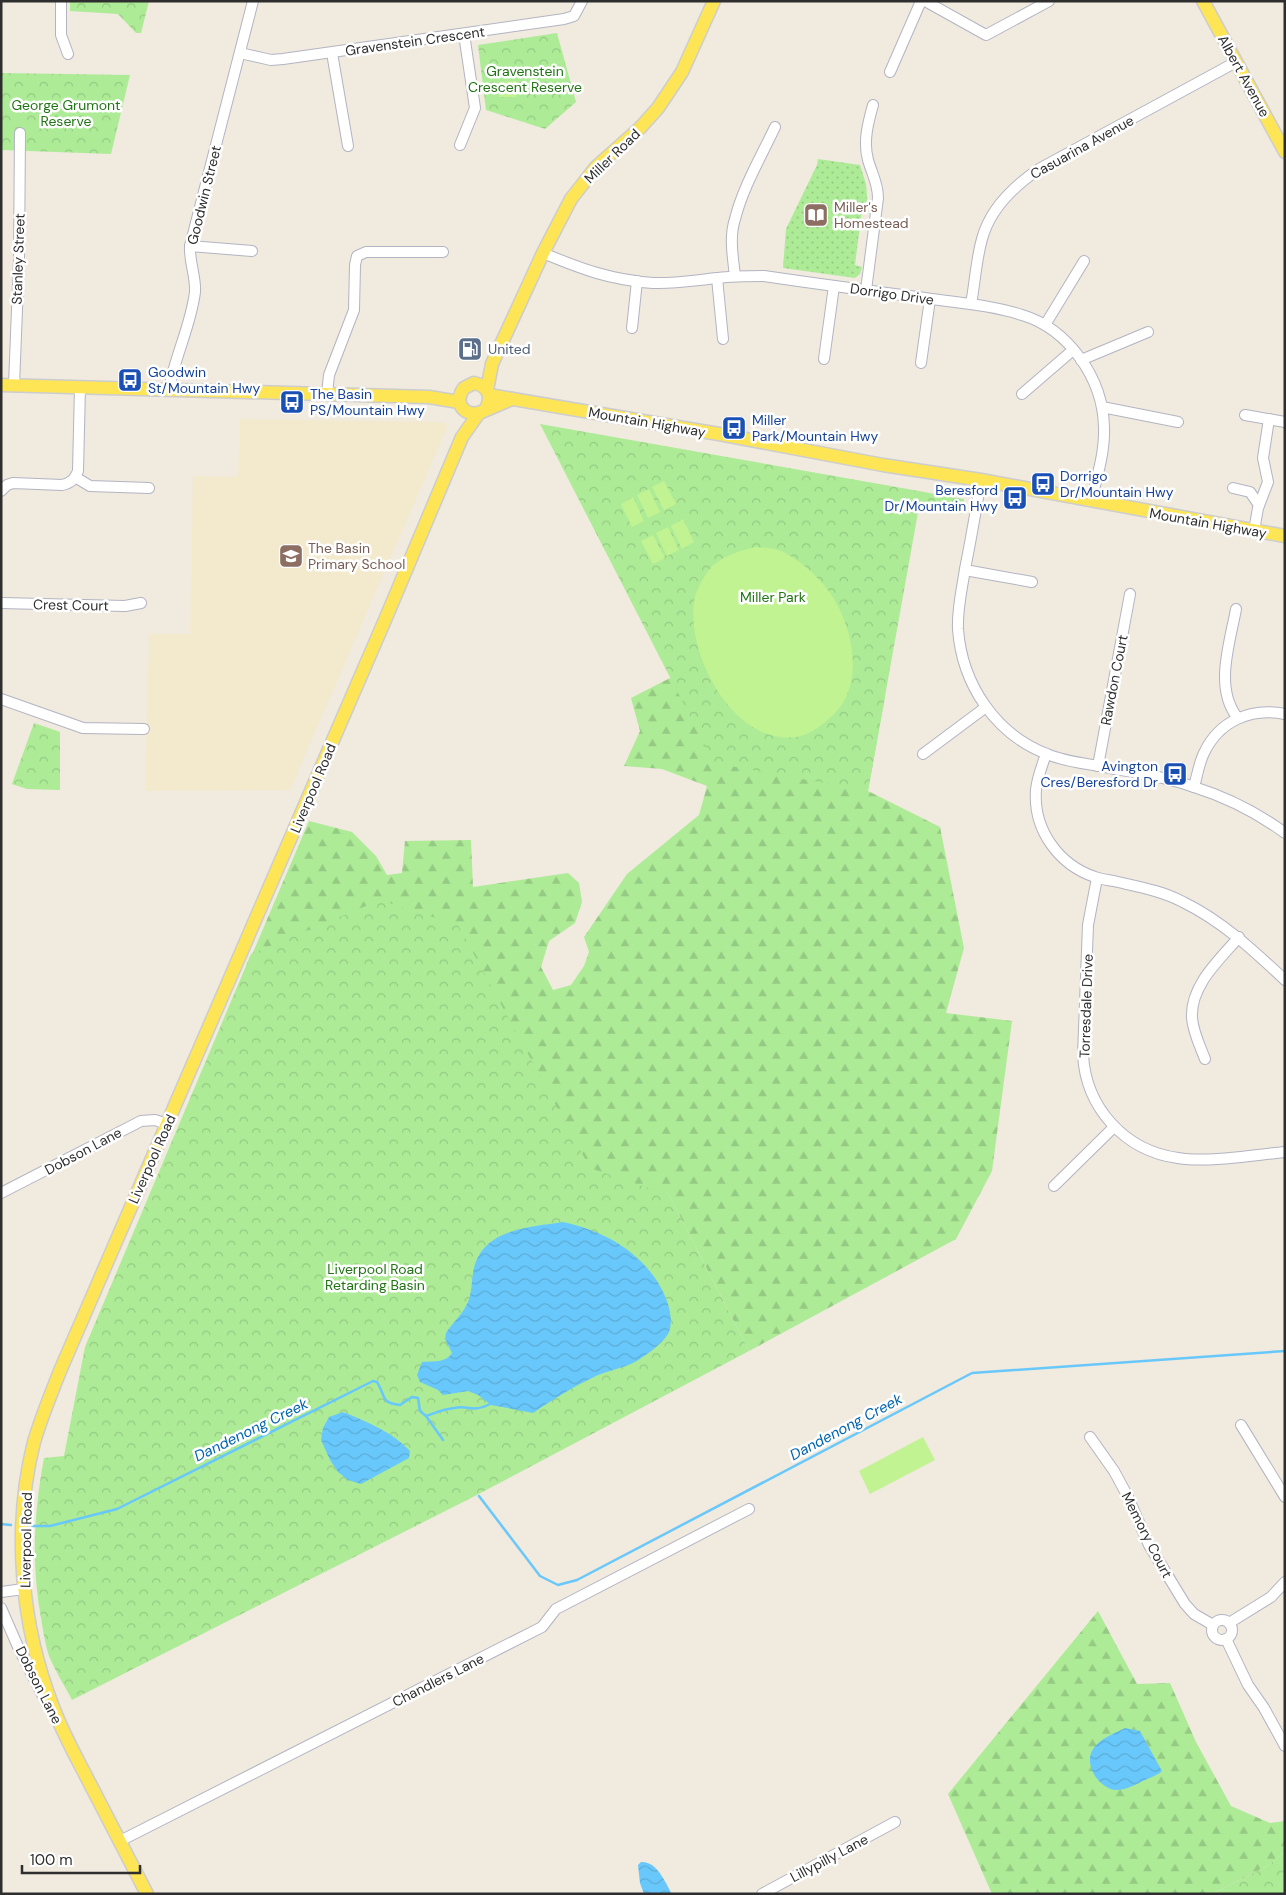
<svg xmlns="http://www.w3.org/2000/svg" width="1286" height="1895" font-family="'DM Sans',sans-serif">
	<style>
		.education { fill: #f3eace }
		.forest { fill: url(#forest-firs) }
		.park { fill: url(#park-crowns) }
		.garden { fill: url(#garden-dots) }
		.pitch { fill: #c2f392 }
		.water { fill: url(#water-waves) }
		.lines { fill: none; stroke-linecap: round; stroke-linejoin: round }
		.stream { stroke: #69c8fb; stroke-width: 2.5 }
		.minor-casing { stroke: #b3b4c2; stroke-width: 12 }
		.major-casing { stroke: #cdcdcd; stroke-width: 15 }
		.minor { stroke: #fff; stroke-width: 10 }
		.major { stroke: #fee556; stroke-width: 12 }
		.labels { text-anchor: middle; stroke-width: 5; stroke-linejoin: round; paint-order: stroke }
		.street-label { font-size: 14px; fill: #2e2e2e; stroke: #fff }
		.park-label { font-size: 14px; fill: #207414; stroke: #fff }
		.education-label { font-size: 14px; fill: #785e54; stroke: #fff; text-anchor: start }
		.service-label { font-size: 14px; fill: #4e5e75; stroke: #fff; text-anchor: start }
		.transit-label { font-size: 14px; fill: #164399; stroke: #fff; text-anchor: start }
		.water-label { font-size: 15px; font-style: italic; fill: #0064af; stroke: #fff }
	</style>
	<defs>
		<pattern id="forest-firs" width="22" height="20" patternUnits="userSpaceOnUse" patternTransform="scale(1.25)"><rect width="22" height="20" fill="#adeb97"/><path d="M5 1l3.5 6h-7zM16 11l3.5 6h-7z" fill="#95ca82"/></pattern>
		<pattern id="park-crowns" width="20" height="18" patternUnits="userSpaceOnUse" patternTransform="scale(1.25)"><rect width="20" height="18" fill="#adeb97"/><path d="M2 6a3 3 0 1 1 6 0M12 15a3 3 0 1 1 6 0" fill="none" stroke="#95ca82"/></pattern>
		<pattern id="garden-dots" width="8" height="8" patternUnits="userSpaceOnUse" patternTransform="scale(1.25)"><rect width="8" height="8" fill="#adeb97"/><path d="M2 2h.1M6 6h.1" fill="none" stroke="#95ca82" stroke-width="1.8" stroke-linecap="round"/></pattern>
		<pattern id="water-waves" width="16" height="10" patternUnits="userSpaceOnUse" patternTransform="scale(1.25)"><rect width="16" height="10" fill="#69c8fb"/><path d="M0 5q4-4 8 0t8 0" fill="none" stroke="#5bacd7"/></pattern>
	</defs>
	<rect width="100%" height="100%" fill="#f0eadf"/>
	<polygon class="education" points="240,419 442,422 448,425 290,790 145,791 149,634 190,634 193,476 238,477"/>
	<g class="forest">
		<polygon points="670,678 698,695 885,697 868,791 940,827 964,948 946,1013 1012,1021 992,1171 956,1239 749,1351 669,1195 581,1206 222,1025 309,821 352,832 376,856 387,875 402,873 405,841 471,840 473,887 568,873 579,883 582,902 575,923 549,941 541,967 553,990 571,985 584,966 589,952 584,937 627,874 699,815 707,786 662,769 624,766 640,731 631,698"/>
		<polygon points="1098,1611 1137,1684 1170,1683 1196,1742 1231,1806 1270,1823 1285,1821 1285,1851 1269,1865 1212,1894 992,1894 948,1794"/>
	</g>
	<g class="park">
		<polygon points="70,1 149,1 141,33 136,33 118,14 70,11"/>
		<polygon points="557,33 576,102 545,129 486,110 478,45"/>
		<polygon points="1,73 130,75 111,154 1,150"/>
		<polygon points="540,424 964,499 962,514 919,507 868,791 714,763"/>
		<polygon points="34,723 60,732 60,790 27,789 12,784"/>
		<path d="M380 900 458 925 590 1168 669 1195 749 1351 471 1498 72 1700C65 1686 55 1671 49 1656 45 1644 43 1630 41 1618 31 1564 34 1511 44 1458L64 1456 85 1347 251 954Z"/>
		<polygon points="1285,1851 1285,1894 1212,1894 1269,1865"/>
	</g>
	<polygon class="garden" points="818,159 860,165 866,184 868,208 862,210 855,265 862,267 860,274 855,278 783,268 786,229 817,165"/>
	<g class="pitch">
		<polygon points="516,81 516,97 499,97 499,82"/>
		<polygon points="664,481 676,504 664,510 652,487"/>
		<polygon points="649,489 660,512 648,518 637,495"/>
		<polygon points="633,497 644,521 632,527 621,504"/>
		<polygon points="683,519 694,542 682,549 671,526"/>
		<polygon points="668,527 679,550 667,556 656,533"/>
		<polygon points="653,535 665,558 653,564 641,541"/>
		<path d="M755 547C765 548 777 548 785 553 804 563 822 580 834 599 854 632 864 686 833 715 825 723 812 733 801 736 736 751 683 652 695 597 697 590 701 582 705 576 715 558 736 552 755 547Z"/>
		<polygon points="923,1437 935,1460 870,1494 859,1471"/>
	</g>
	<g class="water">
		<path d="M563 1222C600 1230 633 1247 655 1278 665 1293 675 1314 669 1332 665 1342 644 1357 635 1362 621 1369 605 1371 592 1378 571 1388 552 1400 533 1413L491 1405 478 1395 468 1391 443 1395 438 1390 420 1382 417 1375 422 1362C433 1361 446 1363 452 1353L445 1339 446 1333C452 1323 463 1314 468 1302 473 1290 471 1276 475 1264 487 1228 532 1227 563 1222Z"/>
		<path d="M343 1412C368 1422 392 1432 410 1451L409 1458 361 1484 348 1480 338 1472 330 1460 321 1440 323 1428 329 1417Z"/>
		<path d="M1125 1728 1140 1731 1162 1771C1158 1775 1151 1777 1145 1780 1136 1784 1127 1790 1116 1790 1099 1789 1083 1764 1093 1749 1099 1739 1115 1733 1125 1728Z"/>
		<path d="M641 1862C657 1861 665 1882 672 1894H644L640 1883 638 1865Z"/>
	</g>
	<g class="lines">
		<g class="stream">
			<path d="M426 1416C435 1413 444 1409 454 1408 470 1405 472 1413 490 1404"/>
			<polyline points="479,1496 540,1576 558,1585 577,1580 972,1373 1285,1351"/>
			<polyline points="1,1524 11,1525"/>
			<path d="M32 1526H50L117 1509 373 1381 377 1382C386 1396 380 1403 400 1405L412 1397 418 1398 420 1411 426 1416 443 1440"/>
		</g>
		<defs>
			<g id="minor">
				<polyline points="61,1 61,35 68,54"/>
				<polyline points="925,1 986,35 1049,1"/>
				<polyline points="240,53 271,60 283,59 564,19 574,16 582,1"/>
				<polyline points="332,53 348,146"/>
				<polyline points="890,72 921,1"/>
				<polyline points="460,145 475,108 464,34"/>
				<polyline points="190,246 252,251"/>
				<path d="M543 253C581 269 611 280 653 283 675 284 696 280 718 278 733 276 748 276 764 276 818 284 871 291 925 298 958 303 991 305 1022 315 1069 329 1103 379 1104 427 1105 452 1097 477 1091 501"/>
				<path d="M735 276C733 258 729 237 735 219 743 187 761 157 775 127"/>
				<polyline points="717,278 723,339"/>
				<path d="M866 290 878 198C878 183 872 174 868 160 863 141 868 123 873 105"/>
				<path d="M971 304C975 283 976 260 982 239 990 209 1014 186 1039 169L1236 62"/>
				<polyline points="1045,325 1084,261"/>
				<polyline points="632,328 637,281"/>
				<polyline points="824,359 834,286"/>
				<polyline points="1081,360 1148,332"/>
				<polyline points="921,363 930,299"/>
				<polyline points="14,385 19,259 20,133"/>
				<path d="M169 389C175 356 191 325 195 292 196 276 189 262 190 246L253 1"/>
				<polyline points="327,394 329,375 354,310 355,265 357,256 366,252 443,252"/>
				<polyline points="1022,394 1073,350"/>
				<polyline points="1102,407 1178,422"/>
				<polyline points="1245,415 1285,422"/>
				<polyline points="75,477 90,486 149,488"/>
				<path d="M981 480C976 510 971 539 965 569 962 589 957 609 958 629 962 684 995 734 1047 754 1063 761 1081 763 1099 766 1130 772 1164 776 1194 787 1226 797 1259 814 1285 833"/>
				<polyline points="1233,488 1250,492 1259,505"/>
				<path d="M1 491 7 485 13 483 62 485C71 483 75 479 78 471L80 387"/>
				<polyline points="1254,531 1258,508 1268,482 1263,458 1269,419"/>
				<polyline points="965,570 1032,582"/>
				<polyline points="1,603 125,606 141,603"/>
				<path d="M1236 609C1230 643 1214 687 1237 717"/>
				<polyline points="1,699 83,728 144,729"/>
				<polyline points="923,754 986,707"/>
				<path d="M1046 754C1042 766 1037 778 1036 790 1033 830 1059 865 1095 877 1103 880 1110 880 1118 882 1140 887 1162 891 1183 902 1222 921 1253 950 1285 980"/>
				<polyline points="1098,766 1130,594"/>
				<path d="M1194 787C1197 776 1199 763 1204 753 1219 721 1251 707 1285 714"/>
				<path d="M1097 878 1088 925 1083 1055C1086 1108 1125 1151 1178 1158 1208 1163 1253 1155 1285 1152"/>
				<path d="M1205 1059C1200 1046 1193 1032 1192 1018 1190 986 1219 960 1239 937"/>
				<polyline points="1054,1186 1114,1127"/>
				<polyline points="1,1193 141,1121 155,1120 167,1124"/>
				<polyline points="1241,1425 1285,1497"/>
				<polyline points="1090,1437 1114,1471 1127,1495 1149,1545 1185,1604 1194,1614 1213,1625"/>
				<polyline points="1,1592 24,1589"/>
				<polyline points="1,1608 19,1649 48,1706"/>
				<circle cx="1222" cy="1630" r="10"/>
				<polyline points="1229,1623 1271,1597 1285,1582"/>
				<polyline points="1226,1639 1248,1685 1264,1708 1285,1746"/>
				<polyline points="120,1841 542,1627 556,1609 749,1509"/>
				<polyline points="762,1894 895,1822"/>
			</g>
			<g id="major">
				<polyline points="1203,1 1285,152"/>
				<polyline points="1,385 429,397 459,402"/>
				<polyline points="487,390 492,364 543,253 571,199 596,167 640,128 658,108 682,72 714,1"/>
				<polyline points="489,395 719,434 883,465 981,480 1285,536"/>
				<path d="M485 410C493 398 489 386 474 383L464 388C454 401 462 416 479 413L512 399"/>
				<path d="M147 1894C127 1855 106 1815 86 1776 74 1753 62 1731 53 1707 21 1625 12 1529 34 1442 41 1418 51 1394 60 1371L385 620 462 437 479 413"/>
			</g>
		</defs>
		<use href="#minor" class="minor-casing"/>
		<use href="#major" class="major-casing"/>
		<use href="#minor" class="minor"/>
		<use href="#major" class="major"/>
	</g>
	<defs>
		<symbol id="library-square" viewBox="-11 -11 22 22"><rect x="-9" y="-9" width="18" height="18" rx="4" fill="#8d6e63" stroke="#fff"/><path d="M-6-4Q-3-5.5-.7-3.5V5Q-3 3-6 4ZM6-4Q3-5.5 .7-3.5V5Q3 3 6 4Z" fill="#fff"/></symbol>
		<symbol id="fuel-square" viewBox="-11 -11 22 22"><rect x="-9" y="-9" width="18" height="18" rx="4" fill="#5c6f8a" stroke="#fff"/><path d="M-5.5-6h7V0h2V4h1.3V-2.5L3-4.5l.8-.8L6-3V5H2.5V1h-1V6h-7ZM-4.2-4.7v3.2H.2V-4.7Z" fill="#fff"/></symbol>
		<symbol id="bus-square" viewBox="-11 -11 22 22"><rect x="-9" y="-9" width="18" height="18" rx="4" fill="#1a4fb4" stroke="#fff"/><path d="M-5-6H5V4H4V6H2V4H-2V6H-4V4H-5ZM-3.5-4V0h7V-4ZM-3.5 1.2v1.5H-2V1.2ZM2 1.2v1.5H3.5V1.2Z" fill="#fff"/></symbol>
		<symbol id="school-square" viewBox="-11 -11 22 22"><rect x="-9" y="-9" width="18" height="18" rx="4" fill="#8d6e63" stroke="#fff"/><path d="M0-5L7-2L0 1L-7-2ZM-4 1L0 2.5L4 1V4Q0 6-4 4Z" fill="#fff"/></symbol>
	</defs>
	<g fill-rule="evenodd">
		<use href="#library-square" x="802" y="201" width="28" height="28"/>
		<use href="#fuel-square" x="456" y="335" width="28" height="28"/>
		<use href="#bus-square" x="116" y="366" width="28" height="28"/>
		<use href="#bus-square" x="278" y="388" width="28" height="28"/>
		<use href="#bus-square" x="720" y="414" width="28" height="28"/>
		<use href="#bus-square" x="1029" y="470" width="28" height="28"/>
		<use href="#bus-square" x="1001" y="484" width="28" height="28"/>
		<use href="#school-square" x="277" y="542" width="28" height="28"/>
		<use href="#bus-square" x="1161" y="760" width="28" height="28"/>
	</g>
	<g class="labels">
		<g class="street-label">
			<text transform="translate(415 41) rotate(-8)" y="5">Gravenstein Crescent</text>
			<text transform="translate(1244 76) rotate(61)" y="5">Albert Avenue</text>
			<text transform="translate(1082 147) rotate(-29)" y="5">Casuarina Avenue</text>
			<text transform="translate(612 156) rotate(-44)" y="5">Miller Road</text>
			<text transform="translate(204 195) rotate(-76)" y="5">Goodwin Street</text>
			<text transform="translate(18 259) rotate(-88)" y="5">Stanley Street</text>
			<text transform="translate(892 294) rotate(8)" y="5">Dorrigo Drive</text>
			<text transform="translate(647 422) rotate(10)" y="5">Mountain Highway</text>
			<text transform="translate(1208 523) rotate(10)" y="5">Mountain Highway</text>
			<text transform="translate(71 605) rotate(1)" y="5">Crest Court</text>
			<text transform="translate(1114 680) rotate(-79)" y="5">Rawdon Court</text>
			<text transform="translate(313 788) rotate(-67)" y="5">Liverpool Road</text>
			<text transform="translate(1086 1006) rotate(-88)" y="5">Torresdale Drive</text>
			<text transform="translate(83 1151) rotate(-28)" y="5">Dobson Lane</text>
			<text transform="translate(152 1159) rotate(-66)" y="5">Liverpool Road</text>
			<text transform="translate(1147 1535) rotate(63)" y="5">Memory Court</text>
			<text transform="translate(26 1540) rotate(-89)" y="5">Liverpool Road</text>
			<text transform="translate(438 1680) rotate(-27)" y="5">Chandlers Lane</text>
			<text transform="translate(39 1685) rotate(63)" y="5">Dobson Lane</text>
			<text transform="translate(829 1858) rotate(-28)" y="5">Lillypilly Lane</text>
		</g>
		<g class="park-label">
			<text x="525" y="76">Gravenstein<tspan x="525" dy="16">Crescent Reserve</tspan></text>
			<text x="66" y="110">George Grumont<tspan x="66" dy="16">Reserve</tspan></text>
			<text x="773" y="602">Miller Park</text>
			<text x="375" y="1274">Liverpool Road<tspan x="375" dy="16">Retarding Basin</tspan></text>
		</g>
		<g class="education-label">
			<text x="834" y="212">Miller's<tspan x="834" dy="16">Homestead</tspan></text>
			<text x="308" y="553">The Basin<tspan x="308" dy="16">Primary School</tspan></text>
		</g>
		<g class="service-label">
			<text x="488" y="354">United</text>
		</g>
		<g class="transit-label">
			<text x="148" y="377">Goodwin<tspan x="148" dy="16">St/Mountain Hwy</tspan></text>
			<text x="310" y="399">The Basin<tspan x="310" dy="16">PS/Mountain Hwy</tspan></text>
			<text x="752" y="425">Miller<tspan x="752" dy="16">Park/Mountain Hwy</tspan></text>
			<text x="1060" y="481">Dorrigo<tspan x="1060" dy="16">Dr/Mountain Hwy</tspan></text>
			<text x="998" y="495" text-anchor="end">Beresford<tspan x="998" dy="16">Dr/Mountain Hwy</tspan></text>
			<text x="1158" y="771" text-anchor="end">Avington<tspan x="1158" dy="16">Cres/Beresford Dr</tspan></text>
		</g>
		<g class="water-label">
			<text transform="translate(846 1427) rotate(-28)" y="5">Dandenong Creek</text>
			<text transform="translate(251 1430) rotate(-26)" y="5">Dandenong Creek</text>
		</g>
	</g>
	<rect width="1286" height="1895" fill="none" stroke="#2e2e2e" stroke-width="5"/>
	<path d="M22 1865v8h118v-8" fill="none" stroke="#2e2e2e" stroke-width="2.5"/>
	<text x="30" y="1865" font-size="15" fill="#2e2e2e" stroke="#ffffff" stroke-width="4" paint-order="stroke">100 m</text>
</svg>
